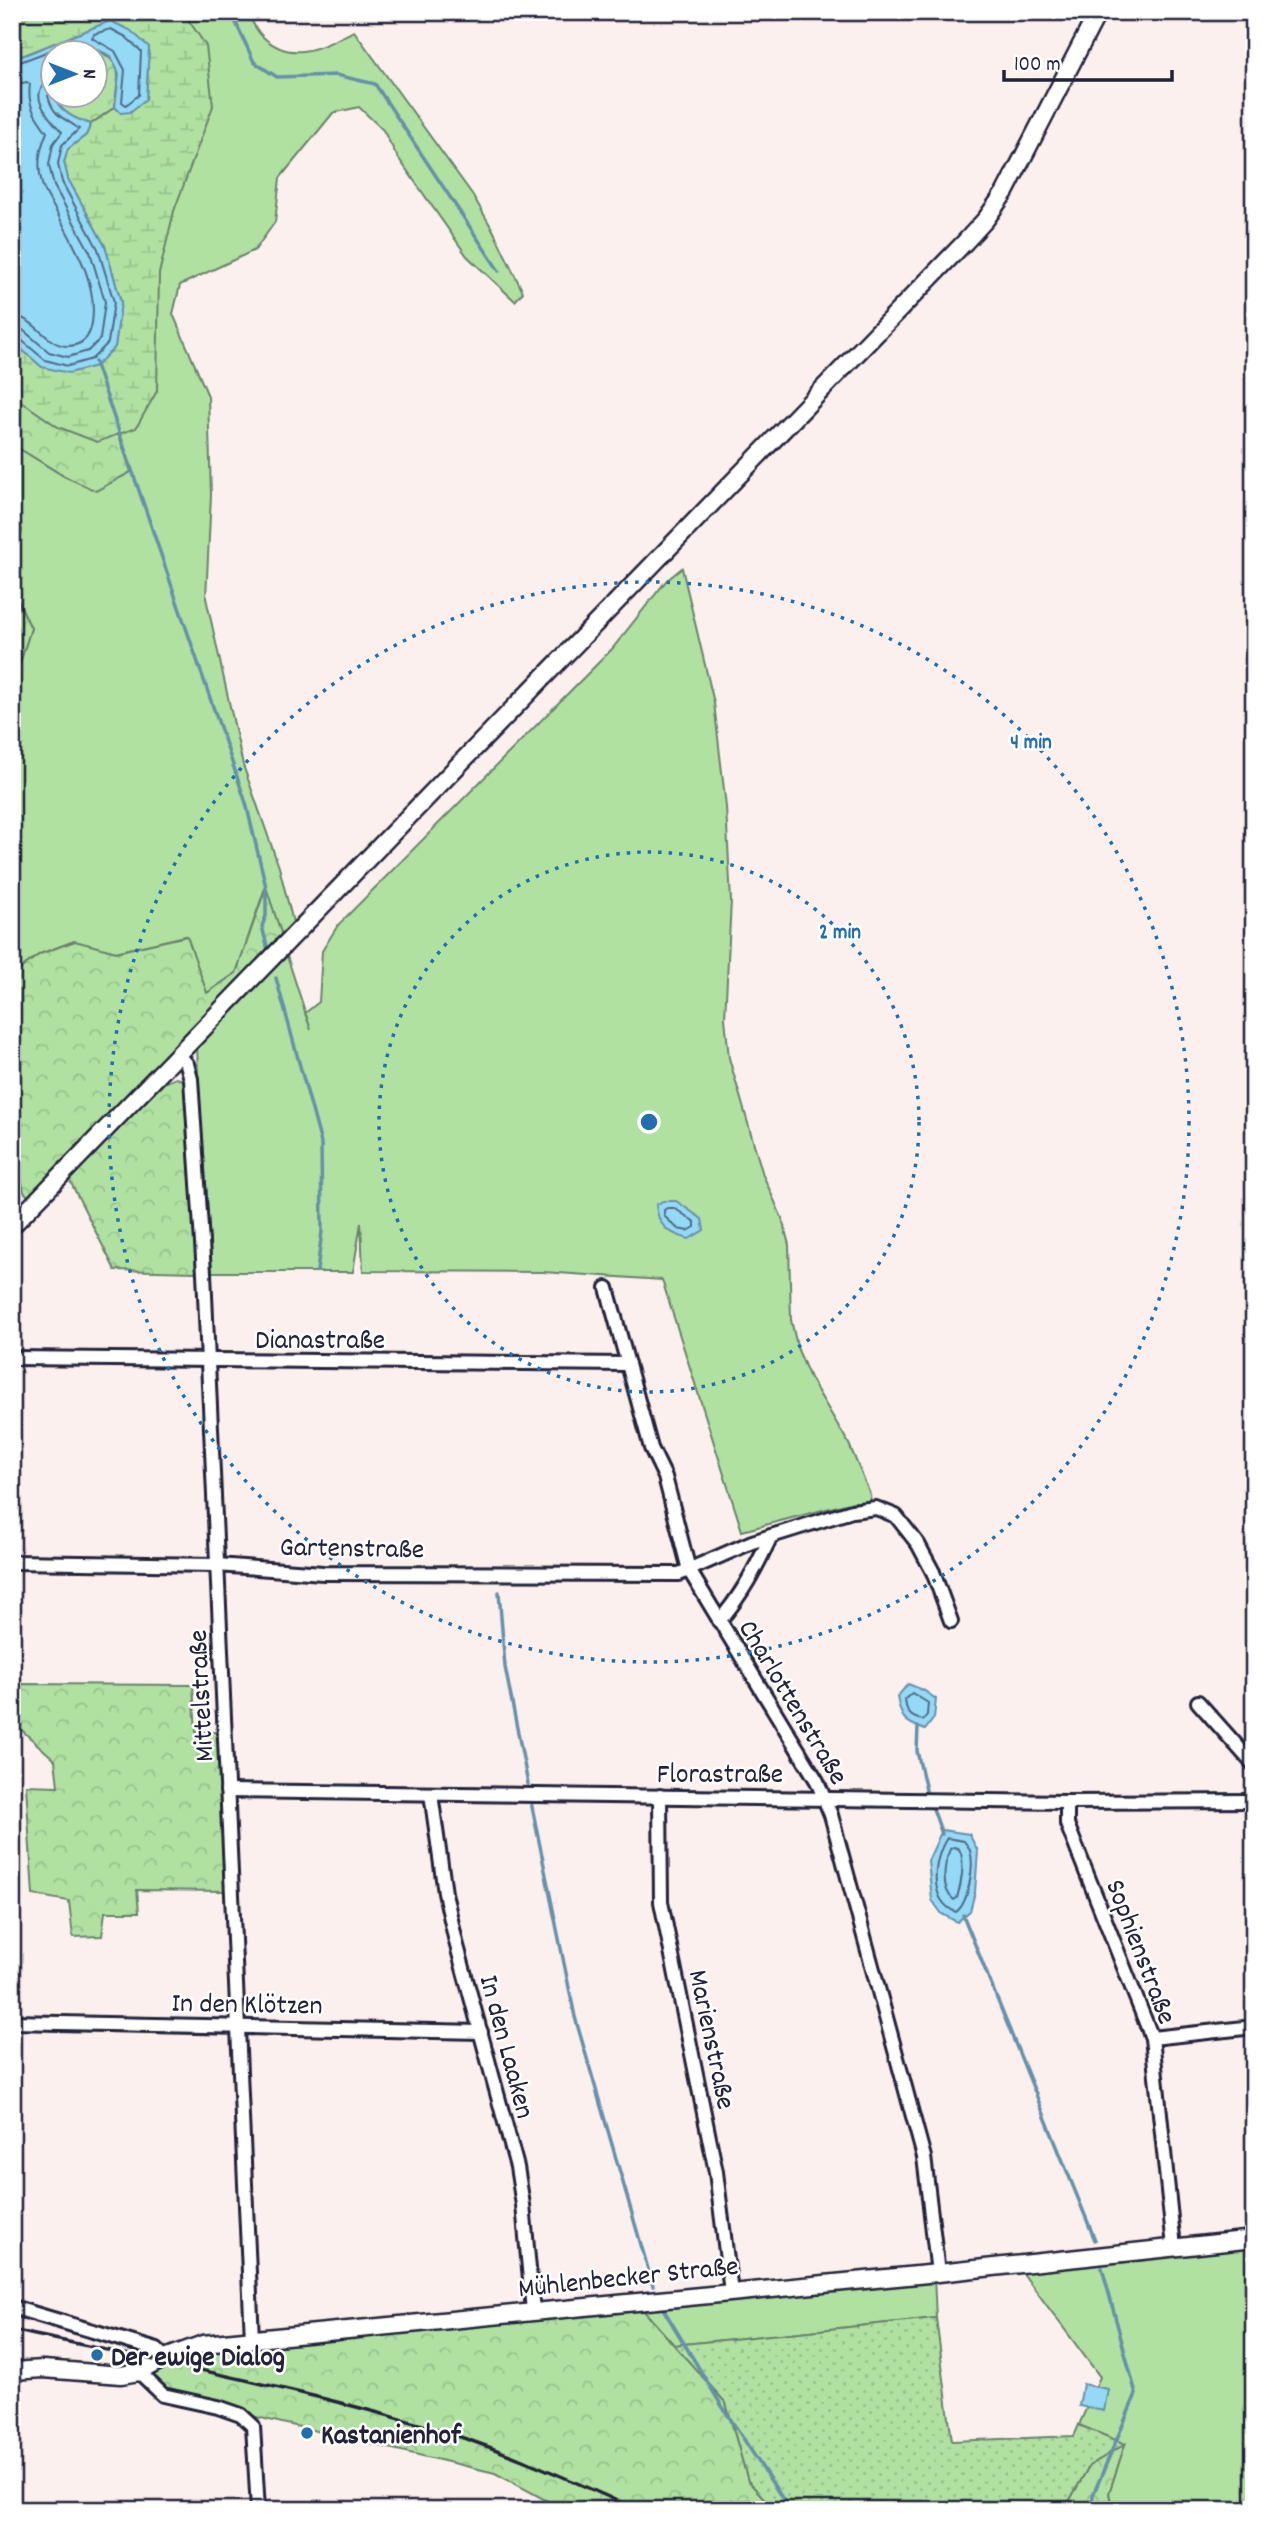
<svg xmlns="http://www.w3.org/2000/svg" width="1266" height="2522" font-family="Dekko,sans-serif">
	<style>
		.grass { fill: #b0e1a1; stroke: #69826e; stroke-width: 2 }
		.forest { fill: url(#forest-crowns); stroke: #69826e; stroke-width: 2 }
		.wetland { fill: url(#wetland-marsh); stroke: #69826e; stroke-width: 2 }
		.garden { fill: url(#garden-dots); stroke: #69826e; stroke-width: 2 }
		.water { fill: #94d9f6; stroke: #6690ab; stroke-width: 2 }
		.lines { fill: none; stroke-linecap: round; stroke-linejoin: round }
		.shore { stroke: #506b86; stroke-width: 2 }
		.stream { stroke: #6690ab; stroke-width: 3.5 }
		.minor-casing { stroke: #22223b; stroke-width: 18 }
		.major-casing { stroke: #22223b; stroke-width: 21 }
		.minor { stroke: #fff; stroke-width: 12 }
		.major { stroke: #fff; stroke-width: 16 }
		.rail { stroke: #22223b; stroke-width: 3.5 }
		.ring { fill: none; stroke: #1f6fb2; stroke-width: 3.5; stroke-dasharray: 3.5 7 }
		.poi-dot { fill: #1f6fb2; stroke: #fff; stroke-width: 2.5 }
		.labels { text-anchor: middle; stroke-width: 5; stroke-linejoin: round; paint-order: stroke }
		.street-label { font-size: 28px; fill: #22223b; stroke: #fff }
		.poi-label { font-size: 28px; font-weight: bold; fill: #22223b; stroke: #fff; text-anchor: start }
		.centre { fill: #1f6fb2; stroke: #fff; stroke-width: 3.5 }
		.ring-label { font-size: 21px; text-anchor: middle; font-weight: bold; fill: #1f6fb2; stroke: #fff; stroke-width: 5; stroke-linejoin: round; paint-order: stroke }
	</style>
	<defs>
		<pattern id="forest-crowns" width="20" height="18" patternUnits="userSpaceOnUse" patternTransform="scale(1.75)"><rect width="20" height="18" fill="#b0e1a1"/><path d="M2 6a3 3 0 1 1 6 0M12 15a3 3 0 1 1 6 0" fill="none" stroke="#97c18c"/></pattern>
		<pattern id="wetland-marsh" width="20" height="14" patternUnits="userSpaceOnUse" patternTransform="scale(1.75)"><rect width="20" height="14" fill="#b0e1a1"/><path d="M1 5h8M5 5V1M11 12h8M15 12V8" fill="none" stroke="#97c18c"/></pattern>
		<pattern id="garden-dots" width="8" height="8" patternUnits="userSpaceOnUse" patternTransform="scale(1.75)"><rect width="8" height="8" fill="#b0e1a1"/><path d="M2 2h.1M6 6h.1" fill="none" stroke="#97c18c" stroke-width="1.8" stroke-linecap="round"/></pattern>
	</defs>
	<rect width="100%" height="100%" fill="#fbf0ed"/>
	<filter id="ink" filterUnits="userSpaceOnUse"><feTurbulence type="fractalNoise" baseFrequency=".0143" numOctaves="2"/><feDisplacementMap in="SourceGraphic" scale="14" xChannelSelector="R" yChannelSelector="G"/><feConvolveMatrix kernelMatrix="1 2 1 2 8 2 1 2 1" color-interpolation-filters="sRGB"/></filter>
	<g filter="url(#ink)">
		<g class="grass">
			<path d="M12 12H247C251 20 256 30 262 36 292 65 322 47 354 31L472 194 493 230 523 292 515 301 467 256 397 156 383 130 359 107 333 113 280 178 275 222 255 250 180 285 173 314 208 396 211 495 206 598 243 765 279 867 294 926 284 942 265 888 236 973 207 993 186 936 116 952 74 941 40 954 12 975V668L19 666 31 628C16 597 0 564 22 532L18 507 12 502V444L64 476 96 490V366L79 141 54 95 94 94V52H70L92 47 119 74 149 48 68 36 12 60Z"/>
			<polygon points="682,568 714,703 726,807 731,901 725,1018 729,1058 763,1175 782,1218 789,1245 791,1320 798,1350 810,1378 849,1444 870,1494 871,1504 853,1502 742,1531 662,1280 543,1272 363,1271 361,1223 353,1272 212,1272 198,1073 197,1045 287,956 311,1030 305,1013 319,1002 322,951 338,925 612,649 666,581"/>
			<polygon points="1254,2239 1254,2510 1112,2510 1109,2493 1125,2444 1079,2425 1100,2377 1016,2264"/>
			<polygon points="934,2277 936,2318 674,2345 635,2301"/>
		</g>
		<g class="forest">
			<path d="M92 47C129 65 116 74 115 107L91 124C73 118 61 113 54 95L94 94V52H70Z"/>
			<polygon points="12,341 96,366 131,472 96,491 64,476 12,444"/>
			<polygon points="12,589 31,628 19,666 12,668"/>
			<polygon points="266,887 284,942 30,1198 24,1192 12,1137 12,975 40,954 75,941 116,952 187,936 207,993 236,973"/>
			<polygon points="176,1078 188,1081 196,1272 115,1270 69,1179 164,1083"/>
			<polygon points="18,1684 193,1685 196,1732 217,1732 226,1891 137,1890 139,1912 105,1912 102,1936 73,1937 69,1901 33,1895 26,1785 58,1786 55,1760 17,1726"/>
			<polygon points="635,2301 726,2403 748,2481 775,2510 564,2510 495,2473 163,2395 143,2377 147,2357 174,2360 216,2350 269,2346 293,2334"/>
			<polygon points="1125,2444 1109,2493 1112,2510 1064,2510 1089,2466"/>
		</g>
		<polygon class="wetland" points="12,12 183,12 206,46 213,106 174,211 159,274 157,391 136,428 97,442 58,427 12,395 12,341 42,367 115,347 121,302 105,246 68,179 64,162 68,149 86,135 91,124 115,107 121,113 146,99 149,48 130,31 110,21 12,60"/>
		<polygon class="garden" points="936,2318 952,2441 1074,2436 1079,2425 1125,2444 1089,2466 1064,2510 775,2510 748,2481 726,2403 674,2345"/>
		<g class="water">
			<path d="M110 21 130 30 149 47 146 99 130 112 121 113 115 107 119 74 111 56 92 47 70 52H52C52 91 47 111 91 124L86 135 68 149 64 162 68 179 105 246 121 302 115 347 96 366 69 373 42 367 12 341V60Z"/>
			<path d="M663 1201H676L702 1219 704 1230 689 1239C668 1233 658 1227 656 1205Z"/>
			<path d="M908 1684 923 1690 936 1699 934 1718 925 1730C904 1722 901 1719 897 1697Z"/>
			<polygon points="942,1830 969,1834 978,1851 975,1892 970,1911 957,1922 942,1914 932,1900 928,1861"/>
			<polygon points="1083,2384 1108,2389 1104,2411 1079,2406"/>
		</g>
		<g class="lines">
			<g class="shore">
				<polygon points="111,29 126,37 141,51 139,95 126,105 122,102 125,70 115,51 92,38 94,34"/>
				<polyline points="12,65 70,43 74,45 73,52"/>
				<path d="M12 85 27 82 30 84C27 105 35 116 47 132 39 151 37 165 42 184 45 194 52 204 57 213 75 247 98 283 92 323 90 336 83 346 67 346 45 345 36 317 12 316"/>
				<path d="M12 327 23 330 49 352 68 357 88 351 100 339 105 302 90 252 54 186 49 165 53 144 62 132C49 118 24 92 52 79"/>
				<path d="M12 336 19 338 45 360 68 366 92 359 108 343 114 302 98 249 62 182 58 164 62 145 79 129C64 117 54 118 48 96L52 89"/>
				<polygon points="667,1208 674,1208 695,1222 695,1227 688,1231 678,1229 664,1216 664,1210"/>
				<path d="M912 1693 928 1703 927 1715 923 1720C910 1718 906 1712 905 1699Z"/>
				<path d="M947 1838 964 1841C965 1843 970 1848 970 1851 975 1865 968 1904 956 1912 928 1901 933 1859 947 1838Z"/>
				<path d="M954 1847 959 1849C966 1861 961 1885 957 1898L954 1900C940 1889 944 1864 950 1849Z"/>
			</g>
			<g class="stream">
				<polyline points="231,12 254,62 277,77 336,75 375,84 499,271"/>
				<polyline points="12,41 17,52"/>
				<polyline points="95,362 246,803 266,887 266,916 262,926 268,950"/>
				<polyline points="276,978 321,1143 322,1231 317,1271"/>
				<polyline points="499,1592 505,1667 528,1784"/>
				<polyline points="918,1727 917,1751 926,1790"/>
				<polyline points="531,1802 575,2017 653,2286"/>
				<polyline points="932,1806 942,1834"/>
				<polyline points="963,1915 1095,2240"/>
				<polyline points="662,2307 720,2403 790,2510"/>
				<polyline points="1092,2510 1093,2495 1136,2394 1102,2268"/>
			</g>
			<defs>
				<g id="minor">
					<polyline points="178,1054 187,1064 191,1079 204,1273 252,2339"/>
					<polyline points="607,1288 651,1448 665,1477 689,1570 817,1781 831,1815 924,2157 938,2273"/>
					<polyline points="12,1358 628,1364"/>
					<polyline points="12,1562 217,1565 323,1573 679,1574 752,1542 852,1511 876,1508 896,1516 918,1544 933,1572 951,1621"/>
					<path d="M719 1621C741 1597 757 1566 771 1536"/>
					<polyline points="1198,1702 1254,1765"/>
					<polyline points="227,1791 1067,1802 1254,1801"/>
					<polyline points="431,1794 445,1893 456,1942 517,2167 523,2205 533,2311"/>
					<polyline points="660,1796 661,1902 716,2172 731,2292"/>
					<polyline points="1067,1802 1067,1824 1152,2038 1174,2247"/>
					<polyline points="12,2022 481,2032"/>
					<polyline points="1152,2038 1254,2027"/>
					<polyline points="12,2307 157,2350 165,2358"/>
					<polyline points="139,2372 163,2395 218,2407 241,2415 253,2426 258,2510"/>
				</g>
				<g id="major">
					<polyline points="12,1226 965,242 986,219 1005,192 1098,12"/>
					<polyline points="12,2371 43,2369 121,2375 139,2372 165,2358 203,2344 938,2273 1254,2239"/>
				</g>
			</defs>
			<use href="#minor" class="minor-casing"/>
			<use href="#major" class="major-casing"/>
			<use href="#minor" class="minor"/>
			<use href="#major" class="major"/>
			<path class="rail" d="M12 2330C147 2359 283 2385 415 2423 491 2444 565 2477 637 2510"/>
		</g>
	</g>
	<g class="ring">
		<circle cx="649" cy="1122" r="270"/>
		<circle cx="649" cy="1122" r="540"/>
	</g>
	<g class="poi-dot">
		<circle cx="97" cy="2355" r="7"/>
		<circle cx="307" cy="2433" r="7"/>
	</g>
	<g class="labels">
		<g class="street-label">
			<text x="320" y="1348">Dianastraße</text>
			<text transform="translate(352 1546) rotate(1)" y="10">Gartenstraße</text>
			<text transform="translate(199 1696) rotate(-93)" y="10">Mittelstraße</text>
			<text transform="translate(795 1701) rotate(59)" y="10">Charlottenstraße</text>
			<text x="720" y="1782">Florastraße</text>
			<text transform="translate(1143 1951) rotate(69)" y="10">Sophienstraße</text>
			<text transform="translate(247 2002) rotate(1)" y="10">In den Klötzen</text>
			<text transform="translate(714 2039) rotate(78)" y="10">Marienstraße</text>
			<text transform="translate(509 2046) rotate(75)" y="10">In den Laaken</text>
			<text transform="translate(628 2275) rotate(-6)" y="10">Mühlenbecker Straße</text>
		</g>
		<g class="poi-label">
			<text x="111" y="2365">Der ewige Dialog</text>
			<text x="321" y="2443">Kastanienhof</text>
		</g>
	</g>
	<circle cx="649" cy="1122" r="10" class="centre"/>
	<g class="ring-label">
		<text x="1031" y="748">4 min</text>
		<text x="840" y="938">2 min</text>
	</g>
	<rect width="1266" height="2522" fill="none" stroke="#fff" stroke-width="42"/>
	<rect x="21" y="21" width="1224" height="2480" fill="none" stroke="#22223b" stroke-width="2.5" filter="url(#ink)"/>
	<g transform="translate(74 74) rotate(90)"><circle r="33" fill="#ffffff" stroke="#a7a7b1" stroke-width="2"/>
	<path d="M0-5L12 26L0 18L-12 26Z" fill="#1f6fb2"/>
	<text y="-10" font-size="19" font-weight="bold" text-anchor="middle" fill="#22223b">N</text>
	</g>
	<path d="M1004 70v10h168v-10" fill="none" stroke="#22223b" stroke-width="3.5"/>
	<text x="1014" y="70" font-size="21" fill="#22223b" stroke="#ffffff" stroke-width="5" paint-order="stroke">100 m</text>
</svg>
